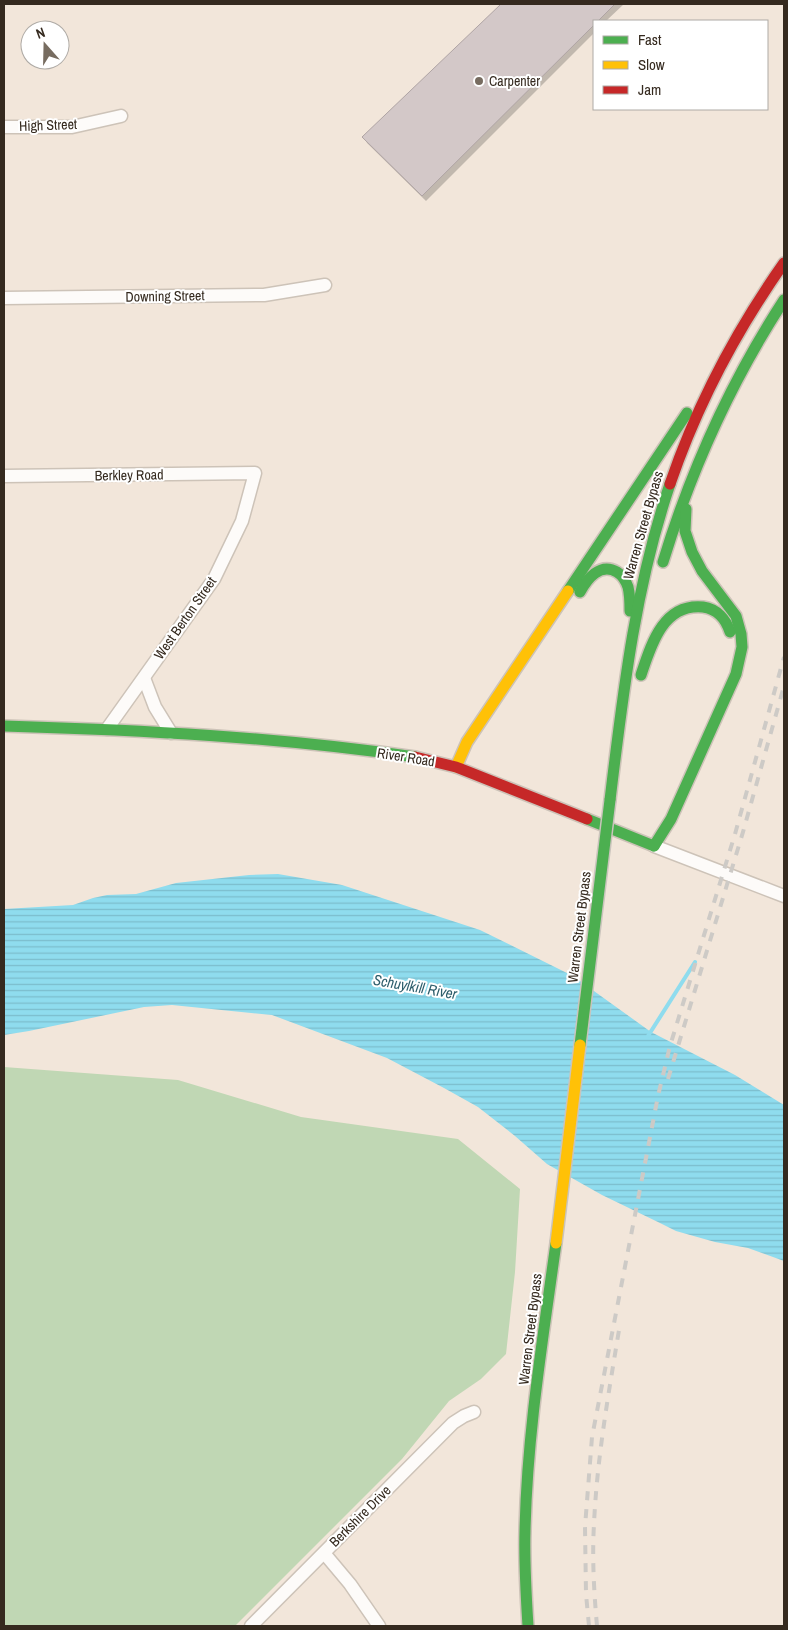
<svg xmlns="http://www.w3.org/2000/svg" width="788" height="1630" font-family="'Archivo Narrow',sans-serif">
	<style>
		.green { fill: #c0d7b4 }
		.water { fill: url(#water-rules) }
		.shadow { fill: #0003 }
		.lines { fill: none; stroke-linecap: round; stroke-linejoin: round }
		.stream { stroke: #8fdcee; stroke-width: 4 }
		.building { fill: #d3c8c8; stroke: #afa4a4 }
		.street-casing { stroke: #cdc3b8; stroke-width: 15 }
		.fast-casing { stroke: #cdc3b8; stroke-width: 14 }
		.slow-casing { stroke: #cdc3b8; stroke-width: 14 }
		.jam-casing { stroke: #cdc3b8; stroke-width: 14 }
		.street { stroke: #fdfbf9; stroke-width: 12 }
		.fast { stroke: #4caf50; stroke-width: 11 }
		.slow { stroke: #ffc107; stroke-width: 11 }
		.jam { stroke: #c62828; stroke-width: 11 }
		.rail { stroke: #cdcac6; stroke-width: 4; stroke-dasharray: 9 9; stroke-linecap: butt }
		.fast-bridge-casing { stroke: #cac4bc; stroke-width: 14; stroke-linecap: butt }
		.slow-bridge-casing { stroke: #cac4bc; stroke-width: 14; stroke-linecap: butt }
		.fast-bridge { stroke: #4caf50; stroke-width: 11 }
		.slow-bridge { stroke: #ffc107; stroke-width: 11 }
		.poi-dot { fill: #776c60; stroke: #fff; stroke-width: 2 }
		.labels { text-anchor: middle; stroke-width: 4; stroke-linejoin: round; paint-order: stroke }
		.poi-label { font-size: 14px; fill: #352a1f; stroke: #fff; text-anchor: start }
		.street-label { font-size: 14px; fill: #352a1f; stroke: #fff }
		.water-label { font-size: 15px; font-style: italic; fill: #2e5e6c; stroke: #fff }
	</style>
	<defs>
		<pattern id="water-rules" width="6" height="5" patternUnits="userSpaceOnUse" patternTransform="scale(1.25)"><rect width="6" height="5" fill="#8fdcee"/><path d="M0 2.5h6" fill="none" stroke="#7cbdcc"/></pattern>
	</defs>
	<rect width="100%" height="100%" fill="#f2e6da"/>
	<polygon class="green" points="4,1067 178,1080 301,1117 458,1139 520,1189 515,1272 506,1354 481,1379 449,1401 402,1459 235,1626 4,1626"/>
	<polygon class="water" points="278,874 342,885 480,930 573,976 651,1032 735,1075 784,1105 784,1261 748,1248 715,1242 676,1231 660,1223 602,1195 547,1164 515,1136 478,1107 444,1088 387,1058 272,1015 172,1005 144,1007 29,1031 4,1035 4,909 73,905 93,898 107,895 136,894 176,883 249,875"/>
	<polygon class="shadow" points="503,4 624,4 606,21 594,21 594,33 426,201 367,143 364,137"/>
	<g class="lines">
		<polyline class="stream" points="648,1036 695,962"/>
	</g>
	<polygon class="building" points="501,4 615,4 598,21 594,21 594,25 422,196 362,137"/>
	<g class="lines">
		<defs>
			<g id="street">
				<polyline points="4,127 72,127 121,116"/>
				<polyline points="4,298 264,295 325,285"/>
				<polyline points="4,476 255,473 242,521 214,579 107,729"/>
				<polyline points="144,678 155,707 171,733"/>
				<polyline points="654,846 784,896"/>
				<polyline points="324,1553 350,1584 379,1626"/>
				<polyline points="251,1626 453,1423 464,1416 474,1412"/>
			</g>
			<g id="fast">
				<path d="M663 562C692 467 730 383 784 300"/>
				<polyline points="568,591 687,413"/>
				<path d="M580 592C587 579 600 562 617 572 622 575 626 581 628 587 630 595 630 603 630 611"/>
				<path d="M641 675C651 645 663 603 703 607 717 609 726 619 730 632"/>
				<path d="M4 726C141 730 279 737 415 757"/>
				<path d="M610 800C623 693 635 587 670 484"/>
				<polyline points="587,819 654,846"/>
				<polyline points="654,846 671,819 736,674 742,647 741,634 736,616 702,571 692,552 685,531 686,509"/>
				<path d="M528 1626C526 1594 524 1563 525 1531 527 1434 543 1338 556 1243"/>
			</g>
			<polyline id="slow" points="456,767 467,742 568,591"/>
			<g id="jam">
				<path d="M670 484C697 405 736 331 784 263"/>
				<polyline points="415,757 456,767 587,819"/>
			</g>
		</defs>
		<use href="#street" class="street-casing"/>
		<use href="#fast" class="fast-casing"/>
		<use href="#slow" class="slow-casing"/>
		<use href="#jam" class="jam-casing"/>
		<use href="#street" class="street"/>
		<use href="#fast" class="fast"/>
		<use href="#slow" class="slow"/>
		<use href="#jam" class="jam"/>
		<g class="rail">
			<polyline points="668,1079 743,832 784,686"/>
			<polyline points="589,1626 586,1594 585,1527 592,1437 658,1096 670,1046 735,834 784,657"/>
			<path d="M597 1626C594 1592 592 1558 594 1524 597 1457 609 1391 620 1324"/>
		</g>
		<defs>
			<polyline id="fast-bridge" points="580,1045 610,800"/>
			<polyline id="slow-bridge" points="556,1243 580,1045"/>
		</defs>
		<use href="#fast-bridge" class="fast-bridge-casing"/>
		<use href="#slow-bridge" class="slow-bridge-casing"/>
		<use href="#fast-bridge" class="fast-bridge"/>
		<use href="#slow-bridge" class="slow-bridge"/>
	</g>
	<circle class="poi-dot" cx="479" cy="81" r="5"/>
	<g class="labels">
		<g class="poi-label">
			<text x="489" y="86">Carpenter</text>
		</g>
		<g class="street-label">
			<text transform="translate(48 125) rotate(-2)" y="5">High Street</text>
			<text transform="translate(165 296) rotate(-1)" y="5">Downing Street</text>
			<text transform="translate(129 475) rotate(-1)" y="5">Berkley Road</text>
			<text transform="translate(643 525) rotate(-74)" y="5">Warren Street Bypass</text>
			<text transform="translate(185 618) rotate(-55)" y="5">West Berton Street</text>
			<text transform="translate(406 757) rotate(9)" y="5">River Road</text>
			<text transform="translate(579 927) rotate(-83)" y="5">Warren Street Bypass</text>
			<text transform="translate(530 1329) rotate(-83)" y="5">Warren Street Bypass</text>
			<text transform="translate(360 1516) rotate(-45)" y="5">Berkshire Drive</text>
		</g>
		<g class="water-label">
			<text transform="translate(415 987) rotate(10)" y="5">Schuylkill River</text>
		</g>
	</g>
	<rect width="788" height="1630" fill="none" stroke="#352a1f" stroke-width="10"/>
	<rect x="593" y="20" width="175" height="90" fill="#ffffff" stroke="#aeaaa5"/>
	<rect x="603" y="36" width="25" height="8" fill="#4caf50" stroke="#aeaaa5"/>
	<text x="638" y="45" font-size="15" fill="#352a1f">Fast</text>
	<rect x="603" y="61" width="25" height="8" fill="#ffc107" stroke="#aeaaa5"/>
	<text x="638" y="70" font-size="15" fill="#352a1f">Slow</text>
	<rect x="603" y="86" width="25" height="8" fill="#c62828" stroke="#aeaaa5"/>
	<text x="638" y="95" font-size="15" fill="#352a1f">Jam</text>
	<g transform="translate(45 45) rotate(340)"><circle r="24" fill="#ffffff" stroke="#aeaaa5"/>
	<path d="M0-4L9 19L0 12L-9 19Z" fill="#776c60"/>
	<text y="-8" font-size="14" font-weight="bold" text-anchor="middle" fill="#352a1f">N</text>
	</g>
</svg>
